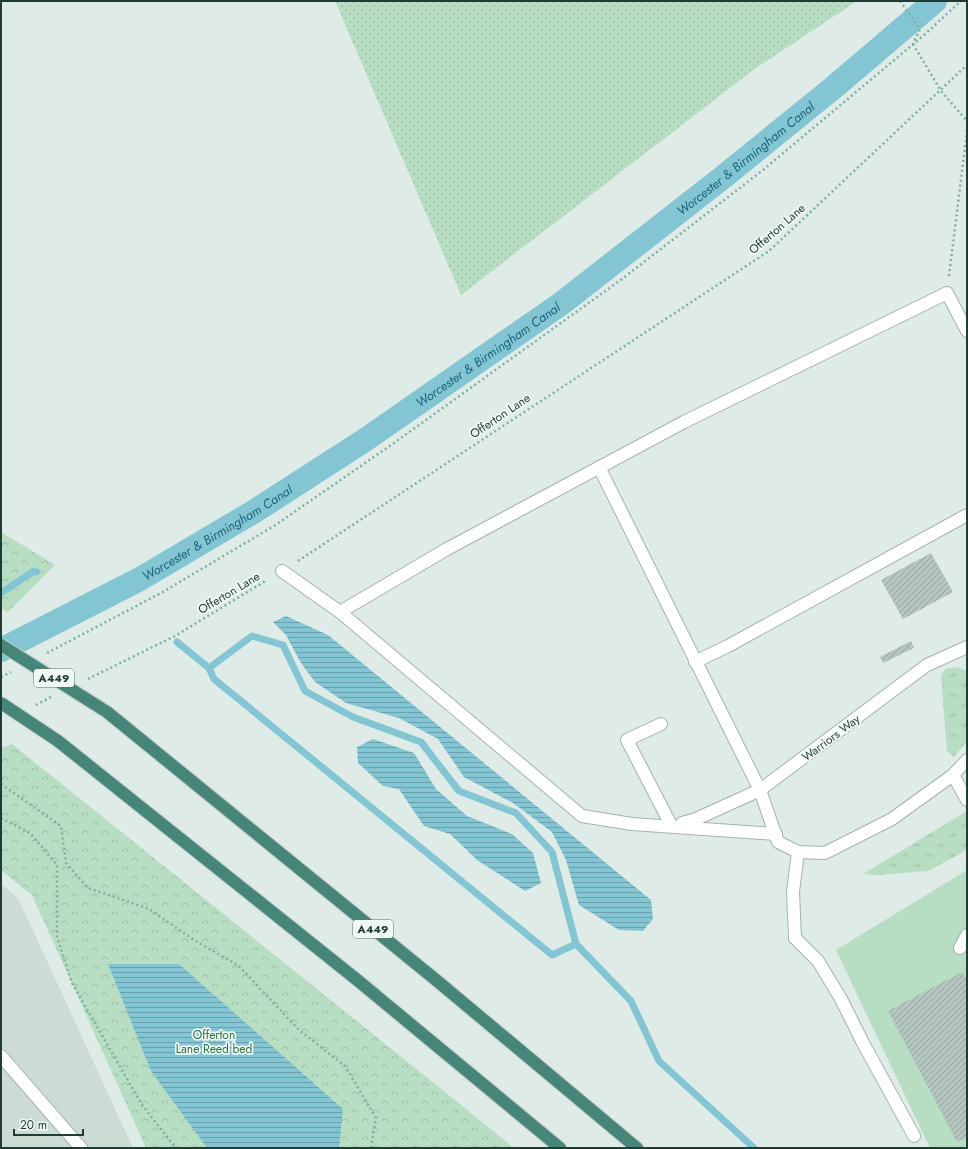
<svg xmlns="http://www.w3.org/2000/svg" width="968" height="1149" font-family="Jost,sans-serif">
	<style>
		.built { fill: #cddbd5 }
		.grass { fill: url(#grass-tufts) }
		.forest { fill: url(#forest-crowns) }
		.park { fill: url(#park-dots) }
		.pitch { fill: #b7dec2 }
		.water { fill: url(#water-rules) }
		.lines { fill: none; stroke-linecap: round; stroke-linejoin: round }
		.stream { stroke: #84c5d4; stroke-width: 7 }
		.canal { stroke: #84c5d4; stroke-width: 24 }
		.building { fill: url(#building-hatch) }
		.service-casing { stroke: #a2b3ad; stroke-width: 14 }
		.minor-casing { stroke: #a2b3ad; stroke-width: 14 }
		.trunk-casing { stroke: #c0c8c6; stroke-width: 14 }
		.path { stroke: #7eb0a2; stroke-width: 2.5; stroke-dasharray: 2 3; stroke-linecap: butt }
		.service { stroke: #fff; stroke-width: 12 }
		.minor { stroke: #fff; stroke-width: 12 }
		.trunk { stroke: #468679; stroke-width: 12 }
		.trunk-bridge-casing { stroke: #c0c8c6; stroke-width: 14; stroke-linecap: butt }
		.trunk-bridge { stroke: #468679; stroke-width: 12 }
		.labels { text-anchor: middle; stroke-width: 3.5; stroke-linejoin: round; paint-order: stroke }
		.shield { fill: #f0f8f4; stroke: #5e746e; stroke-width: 1 }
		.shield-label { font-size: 11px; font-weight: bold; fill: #1f3c35 }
		.street-label { font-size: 12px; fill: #1f3c35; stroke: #f0f8f4 }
		.park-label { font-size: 12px; fill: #287548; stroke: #f0f8f4 }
		.water-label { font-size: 13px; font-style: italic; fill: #17677a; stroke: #f0f8f4 }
	</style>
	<defs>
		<pattern id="grass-tufts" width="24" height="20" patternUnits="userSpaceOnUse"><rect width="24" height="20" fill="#b7dec2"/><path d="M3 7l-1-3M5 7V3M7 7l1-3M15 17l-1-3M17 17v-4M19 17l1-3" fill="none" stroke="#9dbfa7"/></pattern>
		<pattern id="forest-crowns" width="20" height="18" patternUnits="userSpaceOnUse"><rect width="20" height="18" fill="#b7dec2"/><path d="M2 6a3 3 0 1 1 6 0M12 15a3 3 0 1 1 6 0" fill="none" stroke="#9dbfa7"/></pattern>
		<pattern id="park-dots" width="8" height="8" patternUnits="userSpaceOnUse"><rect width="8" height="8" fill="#b7dec2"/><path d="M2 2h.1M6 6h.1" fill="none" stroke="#9dbfa7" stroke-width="1.8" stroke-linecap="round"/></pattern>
		<pattern id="water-rules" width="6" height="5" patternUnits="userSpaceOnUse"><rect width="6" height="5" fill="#84c5d4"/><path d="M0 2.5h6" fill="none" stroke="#6ba1ad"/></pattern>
		<pattern id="building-hatch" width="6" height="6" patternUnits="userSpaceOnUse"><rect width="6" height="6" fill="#b4c6bf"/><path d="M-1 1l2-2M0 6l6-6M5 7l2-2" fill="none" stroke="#92a29c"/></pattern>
	</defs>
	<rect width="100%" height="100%" fill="#dfebe6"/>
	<polygon class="built" points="1,884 18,898 133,1148 1,1148"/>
	<g class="grass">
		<polygon points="957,667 967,671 967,741 954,757 947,751 941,676 945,669"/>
		<polygon points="967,811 967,850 928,871 878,875 863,874"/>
	</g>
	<g class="forest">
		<polygon points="1,532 55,565 8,612 1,608"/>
		<polygon points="12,744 455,1100 514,1148 146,1148 32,895 1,870 1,748"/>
	</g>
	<polygon class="park" points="335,1 857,1 756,68 461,295"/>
	<polygon class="pitch" points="967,870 967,1148 930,1148 836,950"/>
	<g class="water">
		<polygon points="286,616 328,635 651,900 653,919 643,931 619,930 579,905 566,860 552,832 513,803 464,777 438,739 399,718 346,703 315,682 301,663 286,635 273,622"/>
		<polygon points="373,739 414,753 436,789 467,816 512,834 533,853 541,883 525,891 477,860 450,834 424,826 399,789 383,786 358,763 357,747"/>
		<polygon points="108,964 179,964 343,1109 339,1148 207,1148 151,1071"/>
	</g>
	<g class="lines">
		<g class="stream">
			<polyline points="1,593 34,571 37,572"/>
			<polyline points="177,642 209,668 252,636 283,645 305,691 353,717 421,742 459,791 516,813 552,852 576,944 631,1001 659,1061 754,1148"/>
			<polyline points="209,668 214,679 552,955 576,944"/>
		</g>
		<path class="canal" id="s1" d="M1 650 140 579 255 511 365 440 562 303 722 178 833 88 935 1"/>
	</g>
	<g class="building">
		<polygon points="931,553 953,592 903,619 881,580"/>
		<polygon points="911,641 914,648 883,663 880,657"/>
		<polygon points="962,972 967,980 967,1142 965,1138 957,1142 888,1011"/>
	</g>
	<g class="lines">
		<defs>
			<g id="service">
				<polyline points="599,467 760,790 696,819 682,823"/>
				<polyline points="282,571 340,612 582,816 632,824 776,834"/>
				<polyline points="340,612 447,549 684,422 947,293 967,331"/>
				<polyline points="695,662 728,646 967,515"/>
				<polyline points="661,724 627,740 671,825"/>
				<polyline points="953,775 967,800"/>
				<polyline points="795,938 818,961 841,999 863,1043 914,1136"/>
				<polyline points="960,948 967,935"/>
				<polyline points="1,1056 81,1148"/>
			</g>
			<g id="minor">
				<polyline points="967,647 927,665 760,790 778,842 798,852 825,853 892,819 953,775 967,760"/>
				<polyline points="795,938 793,892 798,852"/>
			</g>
			<g id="trunk">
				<polyline points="107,712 436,980 637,1148"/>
				<polyline points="58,741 356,979 560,1148"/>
			</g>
		</defs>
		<use href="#service" class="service-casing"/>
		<use href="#minor" class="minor-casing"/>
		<use href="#trunk" class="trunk-casing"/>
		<g class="path">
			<polyline points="900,1 920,29 913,44"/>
			<polyline points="913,44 941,91 967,121"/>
			<polyline points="949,276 967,131"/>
			<polyline points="298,561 769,251 967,65"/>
			<polyline points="47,653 161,593 274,526 394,443 622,279 763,170 923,36 961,1"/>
			<polyline points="1,677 11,672"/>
			<polyline points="88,679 175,636 267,580"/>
			<polyline points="36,705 51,697"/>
			<polyline points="1,784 61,826 66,863 88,888 149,909 194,940 239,966 299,1030 345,1066 376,1118 371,1148"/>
			<polyline points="1,818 30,833 57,865 57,937 72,983 142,1105 176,1148"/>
		</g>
		<use href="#service" class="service"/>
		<use href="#minor" class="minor"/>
		<use href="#trunk" class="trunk"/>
		<defs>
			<g id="trunk-bridge">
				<polyline points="1,645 107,712"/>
				<polyline points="1,703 58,741"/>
			</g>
		</defs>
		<use href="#trunk-bridge" class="trunk-bridge-casing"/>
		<use href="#trunk-bridge" class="trunk-bridge"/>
	</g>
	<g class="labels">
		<g class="shield">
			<rect x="34" y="669" width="40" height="18" rx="3"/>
			<rect x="353" y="920" width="40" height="18" rx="3"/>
		</g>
		<g class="shield-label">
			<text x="54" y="682">A449</text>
			<text x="373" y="933">A449</text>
		</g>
		<g class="street-label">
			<text transform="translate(777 229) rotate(-41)" y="4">Offerton Lane</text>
			<text transform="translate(500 416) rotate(-34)" y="4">Offerton Lane</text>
			<text transform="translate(229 593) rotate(-31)" y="4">Offerton Lane</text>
			<text transform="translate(831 738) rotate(-37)" y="4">Warriors Way</text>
		</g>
		<g class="park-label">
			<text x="214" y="1039">Offerton<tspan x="214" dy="14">Lane Reed bed</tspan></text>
		</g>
		<g class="water-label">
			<text dy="5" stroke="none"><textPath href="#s1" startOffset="894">Worcester &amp; Birmingham Canal</textPath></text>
			<text dy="5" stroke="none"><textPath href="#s1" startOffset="570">Worcester &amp; Birmingham Canal</textPath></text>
			<text dy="5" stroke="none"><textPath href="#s1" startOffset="246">Worcester &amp; Birmingham Canal</textPath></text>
		</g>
	</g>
	<rect width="968" height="1149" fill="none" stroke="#1f3c35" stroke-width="4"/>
	<path d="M14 1129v6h69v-6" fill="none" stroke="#1f3c35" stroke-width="2"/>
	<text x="20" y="1129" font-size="12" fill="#1f3c35" stroke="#f0f8f4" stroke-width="3" paint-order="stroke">20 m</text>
</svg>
